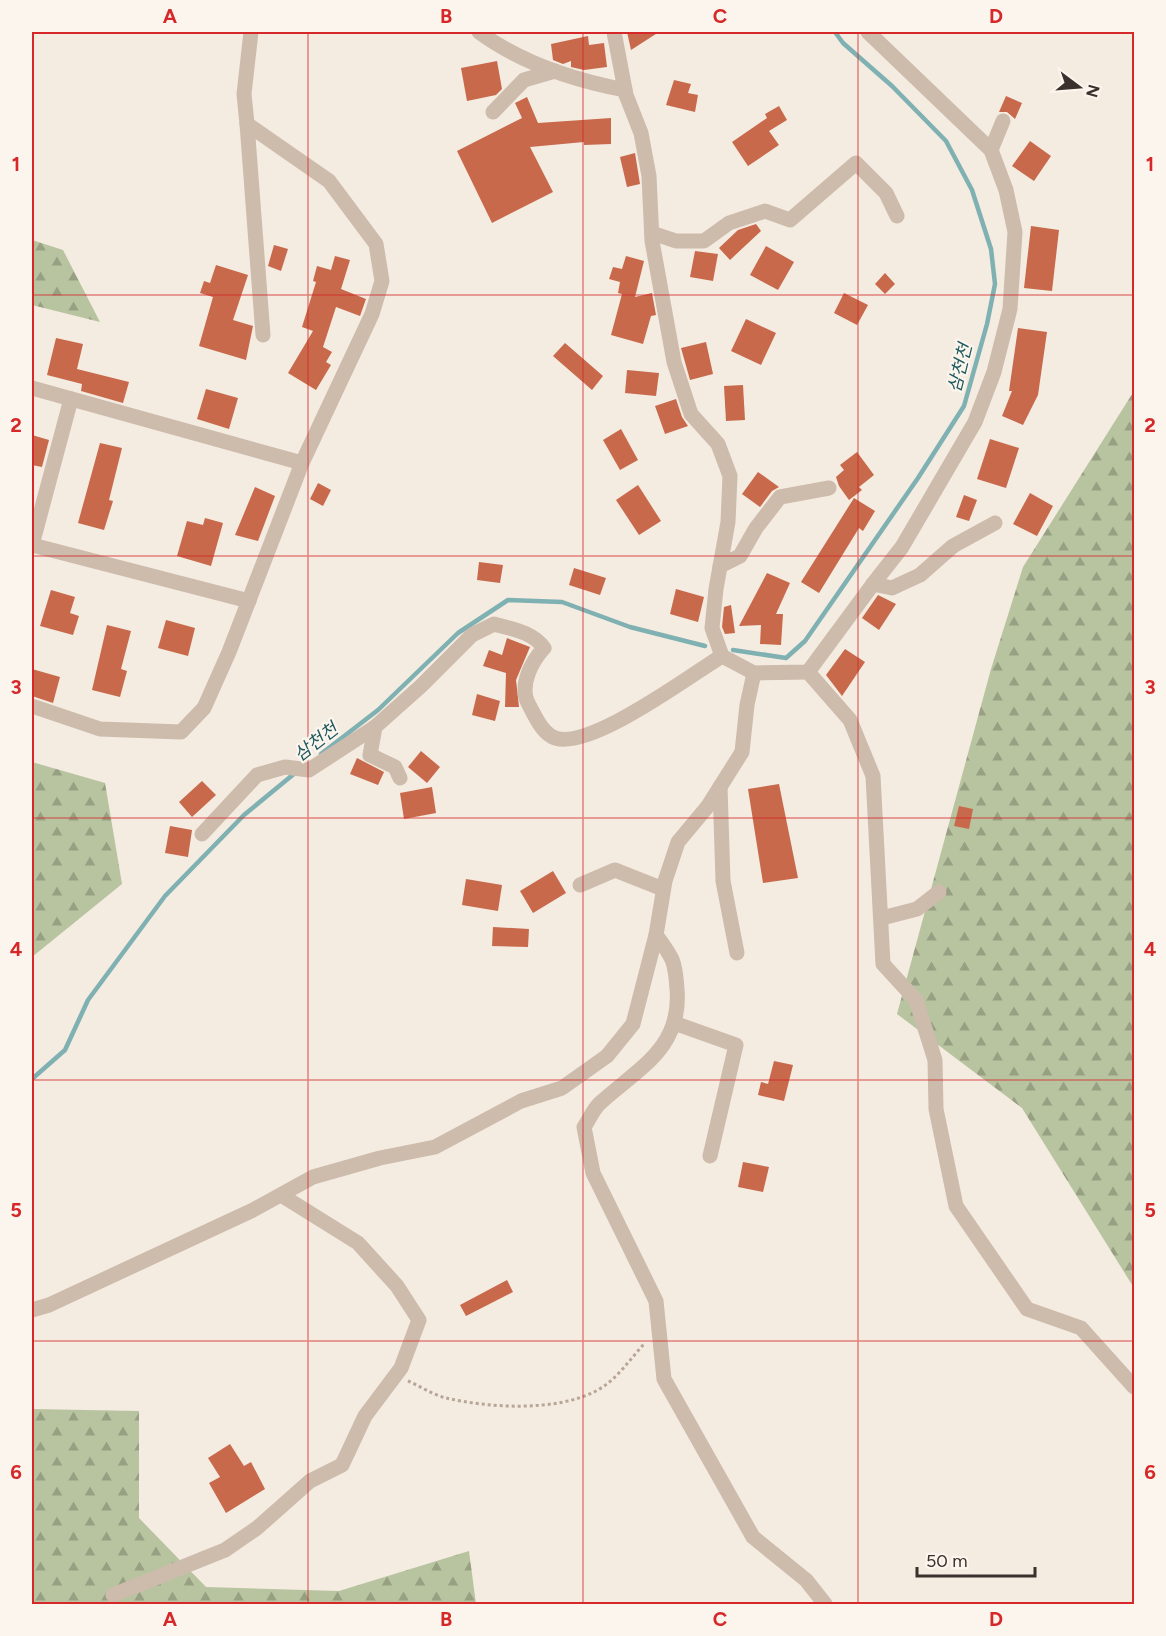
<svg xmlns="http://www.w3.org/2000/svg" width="1166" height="1636" font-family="Figtree,'Noto Sans KR',sans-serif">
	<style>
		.forest { fill: url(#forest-firs) }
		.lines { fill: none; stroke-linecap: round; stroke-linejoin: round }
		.stream { stroke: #7fb0b2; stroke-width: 4.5 }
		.building { fill: #c8694b }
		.path { stroke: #b9a596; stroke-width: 3; stroke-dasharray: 3 3; stroke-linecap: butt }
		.minor { stroke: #cdbbac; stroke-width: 15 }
		.grid { fill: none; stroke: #d62828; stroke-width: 1.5; stroke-opacity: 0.55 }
		.labels { text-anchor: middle; stroke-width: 4.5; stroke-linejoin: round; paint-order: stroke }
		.water-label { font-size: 18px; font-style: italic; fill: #1f5a5e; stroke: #fbf5ee }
		.neatline { fill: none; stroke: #d62828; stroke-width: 2 }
		.grid-label { font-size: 20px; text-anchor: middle; font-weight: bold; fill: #d62828 }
	</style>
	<defs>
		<pattern id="forest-firs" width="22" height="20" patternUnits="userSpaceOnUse" patternTransform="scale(1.5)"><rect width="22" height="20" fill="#b8c4a0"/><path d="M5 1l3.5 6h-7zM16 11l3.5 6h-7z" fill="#97a083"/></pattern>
	</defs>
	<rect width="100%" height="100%" fill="#f4ebe1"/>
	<g class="forest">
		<polygon points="32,240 63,250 100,322 32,305"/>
		<polygon points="1134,391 1134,1288 1022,1108 897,1014 991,669 1023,567"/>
		<polygon points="32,762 105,783 122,884 32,957"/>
		<polygon points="32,1409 139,1411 139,1518 206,1587 339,1591 469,1551 476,1604 32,1604"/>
	</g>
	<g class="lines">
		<g class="stream">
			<polyline points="733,650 786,658 805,641 918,478 964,406 987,324 995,284 991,249 972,190 946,141 892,86 843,43 835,32"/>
			<polyline points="321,754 378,710 458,633 508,600 562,602 630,627 705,646"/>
			<polyline points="32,1079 65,1050 88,1000 165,896 244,815 295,773"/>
		</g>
	</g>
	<g class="building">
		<polygon points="627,32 659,32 631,50"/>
		<polygon points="588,36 589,45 604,43 607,67 584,70 571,67 571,61 563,64 553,60 551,44"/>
		<polygon points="497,61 502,89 496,95 467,101 461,68"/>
		<polygon points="674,80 691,84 688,93 698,95 695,112 666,105"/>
		<polygon points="1006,96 1022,103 1015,119 1007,112 999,112"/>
		<polygon points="527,97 538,123 611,118 611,144 584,145 584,142 530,147 553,192 492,223 457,151 522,118 515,103"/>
		<polygon points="779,106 787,120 769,131 779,145 748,166 732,142 767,118 765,114"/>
		<polygon points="1030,141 1051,156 1034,181 1012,166"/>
		<polygon points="635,153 640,184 627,187 620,157"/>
		<polygon points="756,224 761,231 730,260 719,248 738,230"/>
		<polygon points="1031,226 1059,230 1052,291 1024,288"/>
		<polygon points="274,245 288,249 281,271 268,266"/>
		<polygon points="766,246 794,262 778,290 750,275"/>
		<polygon points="695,251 718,254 713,281 690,277"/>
		<polygon points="335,256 350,260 341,289 366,299 360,316 336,307 323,347 332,352 326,362 331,365 316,390 288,373 313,331 302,327 316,282 313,281 317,266 331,270"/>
		<polygon points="626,256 644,261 635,297 652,293 656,315 651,316 643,344 611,335 622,294 618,293 620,282 609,279 613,267 622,269"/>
		<polygon points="216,265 248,275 233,320 253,326 246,360 199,346 213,297 200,293 204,281 210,283"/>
		<polygon points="885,273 895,284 885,294 875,284"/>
		<polygon points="844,293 868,305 857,325 834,313"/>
		<polygon points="746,319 776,333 761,365 731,351"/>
		<polygon points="1018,328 1047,332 1038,395 1023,425 1002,416 1012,391 1009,391"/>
		<polygon points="56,338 83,344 77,369 129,382 123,403 81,391 82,384 47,375"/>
		<polygon points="706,342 713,374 690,380 681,348"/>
		<polygon points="565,343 603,376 592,390 553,356"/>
		<polygon points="627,370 659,373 656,396 625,393"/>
		<polygon points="743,385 745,420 726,421 724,386"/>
		<polygon points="206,389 238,398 229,429 197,419"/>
		<polygon points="676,399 682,417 688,426 665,434 655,406"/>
		<polygon points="621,429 638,460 620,470 603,440"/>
		<polygon points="32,435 49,440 42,467 32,465"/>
		<polygon points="990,439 1019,448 1006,488 977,479"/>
		<polygon points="100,443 122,448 109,500 113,501 104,530 78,523"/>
		<polygon points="857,452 874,475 859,487 862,490 849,500 839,486 836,477 844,470 840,465"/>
		<polygon points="758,472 779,487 772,491 760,507 742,494"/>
		<polygon points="318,483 331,490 323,506 310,499"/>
		<polygon points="638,485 661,521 639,535 616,500"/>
		<polygon points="255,487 275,496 258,541 235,535"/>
		<polygon points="1030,493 1053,506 1037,536 1013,524"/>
		<polygon points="964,495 977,500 969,521 956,517"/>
		<polygon points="854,498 875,511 863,531 859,528 819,593 801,582"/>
		<polygon points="205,518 223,523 211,566 177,556 187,521 203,525"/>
		<polygon points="479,562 503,565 500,583 477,580"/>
		<polygon points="574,568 606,578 600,595 569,585"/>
		<polygon points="767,573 790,583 776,614 783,614 781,645 760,644 761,625 739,626"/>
		<polygon points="676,589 704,597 698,622 670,614"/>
		<polygon points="51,590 75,597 70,613 79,616 73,635 40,626"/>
		<polygon points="878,595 896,604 879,630 862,618"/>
		<polygon points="731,605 735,633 725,634 722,627 724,607"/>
		<polygon points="166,620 195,628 188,656 158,648"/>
		<polygon points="107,625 131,631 121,669 127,671 120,697 92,690"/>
		<polygon points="507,638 530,647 516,680 519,707 505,707 506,673 483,666 489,650 502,655"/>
		<polygon points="845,649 865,662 842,696 826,675"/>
		<polygon points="32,669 60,677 53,703 32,696"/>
		<polygon points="477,694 500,701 495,721 472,715"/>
		<polygon points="421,751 440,767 427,783 408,767"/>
		<polygon points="357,758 384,772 378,785 350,774"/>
		<polygon points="202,781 216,795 192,817 179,802"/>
		<polygon points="779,784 798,878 763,883 748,789"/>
		<polygon points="432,787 436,813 404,819 400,793"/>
		<polygon points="959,806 973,809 969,829 954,826"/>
		<polygon points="170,826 192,830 188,857 165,853"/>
		<polygon points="553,871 566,893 533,913 520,891"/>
		<polygon points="466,879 502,885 498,911 462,905"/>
		<polygon points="493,927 529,929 528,947 492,946"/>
		<polygon points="774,1061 793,1065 784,1101 758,1095 761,1082 768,1084"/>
		<polygon points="743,1162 769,1167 763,1192 738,1187"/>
		<polygon points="507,1280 513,1292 466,1316 460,1305"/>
		<polygon points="230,1444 244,1466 251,1462 265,1489 226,1513 209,1483 220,1477 208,1458"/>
	</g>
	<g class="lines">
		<path class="path" d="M408 1381C420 1386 433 1395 446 1398 490 1408 555 1412 596 1391 617 1380 629 1360 645 1343"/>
		<g class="minor">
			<path d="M479 32C521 63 573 80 625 90"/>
			<polyline points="614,32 626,95 641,133 649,176 652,241 674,362 691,414 718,444 730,476 728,522 716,589 712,628 722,656 754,673 808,672 873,584 892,588 920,575 953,546 995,523"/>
			<polyline points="868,32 991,150 1006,190 1015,232 1010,309 994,372 975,422 902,547 873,584"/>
			<polyline points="493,112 524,80 555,71"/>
			<polyline points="247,124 263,335"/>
			<polyline points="991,150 1003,121"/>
			<polyline points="652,233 676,241 704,241 729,223 765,211 790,220 856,163 886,193 897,216"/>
			<polyline points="32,388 302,463"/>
			<polyline points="32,545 249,601"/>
			<polyline points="32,545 71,399"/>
			<polyline points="720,566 740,556 756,528 780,497 829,488"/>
			<polyline points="808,672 850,720 873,776 883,964 916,1000 935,1060 936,1109 956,1206 1027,1309 1081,1328 1134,1387"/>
			<polyline points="32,706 100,729 181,732 204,708 229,652 302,463 372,314 382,281 376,244 329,181 247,124 244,94 251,32"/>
			<polyline points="375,727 370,755 395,767 400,778"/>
			<polyline points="720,787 723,881 737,953"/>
			<path d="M202 834 257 775 285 767 309 770 375 727 421 686 472 635 494 624C512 629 533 632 544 648 532 661 519 685 528 703 534 714 540 729 551 736 582 757 692 674 722 656"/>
			<polyline points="580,885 615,870 663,889"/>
			<polyline points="882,918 917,909 939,892"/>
			<path d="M656 935C673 958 675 960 677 989 682 1049 637 1069 599 1104 593 1110 589 1120 584 1127L593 1173 656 1301 664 1379 753 1537 806 1580 825 1604"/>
			<polyline points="674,1023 736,1045 710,1156"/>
			<polyline points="32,1310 49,1305 253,1210 313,1177 380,1158 435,1147 521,1101 562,1088 607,1056 633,1024 656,935 665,881 678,842 708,806 742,752 747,705 754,673"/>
			<polyline points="113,1595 225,1550 257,1528 310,1481 342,1465 365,1416 401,1368 419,1320 397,1286 358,1243 281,1195"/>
		</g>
	</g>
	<path class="grid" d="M308 32V1604M583 32V1604M858 32V1604M32 295H1134M32 556H1134M32 818H1134M32 1080H1134M32 1341H1134"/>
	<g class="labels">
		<g class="water-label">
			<text transform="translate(960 368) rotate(-76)" y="6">삼천천</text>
			<text transform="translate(316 742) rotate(-38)" y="6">삼천천</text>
		</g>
	</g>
	<rect width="1166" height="1636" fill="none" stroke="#fbf5ee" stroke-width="66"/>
	<g transform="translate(1079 87) rotate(106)" stroke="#fbf5ee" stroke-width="4.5" paint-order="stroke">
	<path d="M0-4.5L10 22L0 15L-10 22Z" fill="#3b302b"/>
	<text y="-9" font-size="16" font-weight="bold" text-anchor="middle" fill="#3b302b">N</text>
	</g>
	<path d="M917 1567v9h118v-9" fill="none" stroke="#3b302b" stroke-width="3"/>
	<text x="926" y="1567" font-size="18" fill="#3b302b" stroke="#fbf5ee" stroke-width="4.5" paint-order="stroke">50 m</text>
	<rect x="33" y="33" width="1100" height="1570" class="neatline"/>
	<g class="grid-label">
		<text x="170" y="23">A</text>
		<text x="446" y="23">B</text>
		<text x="720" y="23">C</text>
		<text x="996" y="23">D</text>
		<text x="16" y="171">1</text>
		<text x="1150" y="171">1</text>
		<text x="16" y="432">2</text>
		<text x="1150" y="432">2</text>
		<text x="16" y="694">3</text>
		<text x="1150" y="694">3</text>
		<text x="16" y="956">4</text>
		<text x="1150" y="956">4</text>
		<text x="16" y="1217">5</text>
		<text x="1150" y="1217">5</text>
		<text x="16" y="1479">6</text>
		<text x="1150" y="1479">6</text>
		<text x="170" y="1626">A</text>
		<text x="446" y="1626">B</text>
		<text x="720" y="1626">C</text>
		<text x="996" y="1626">D</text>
	</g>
</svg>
